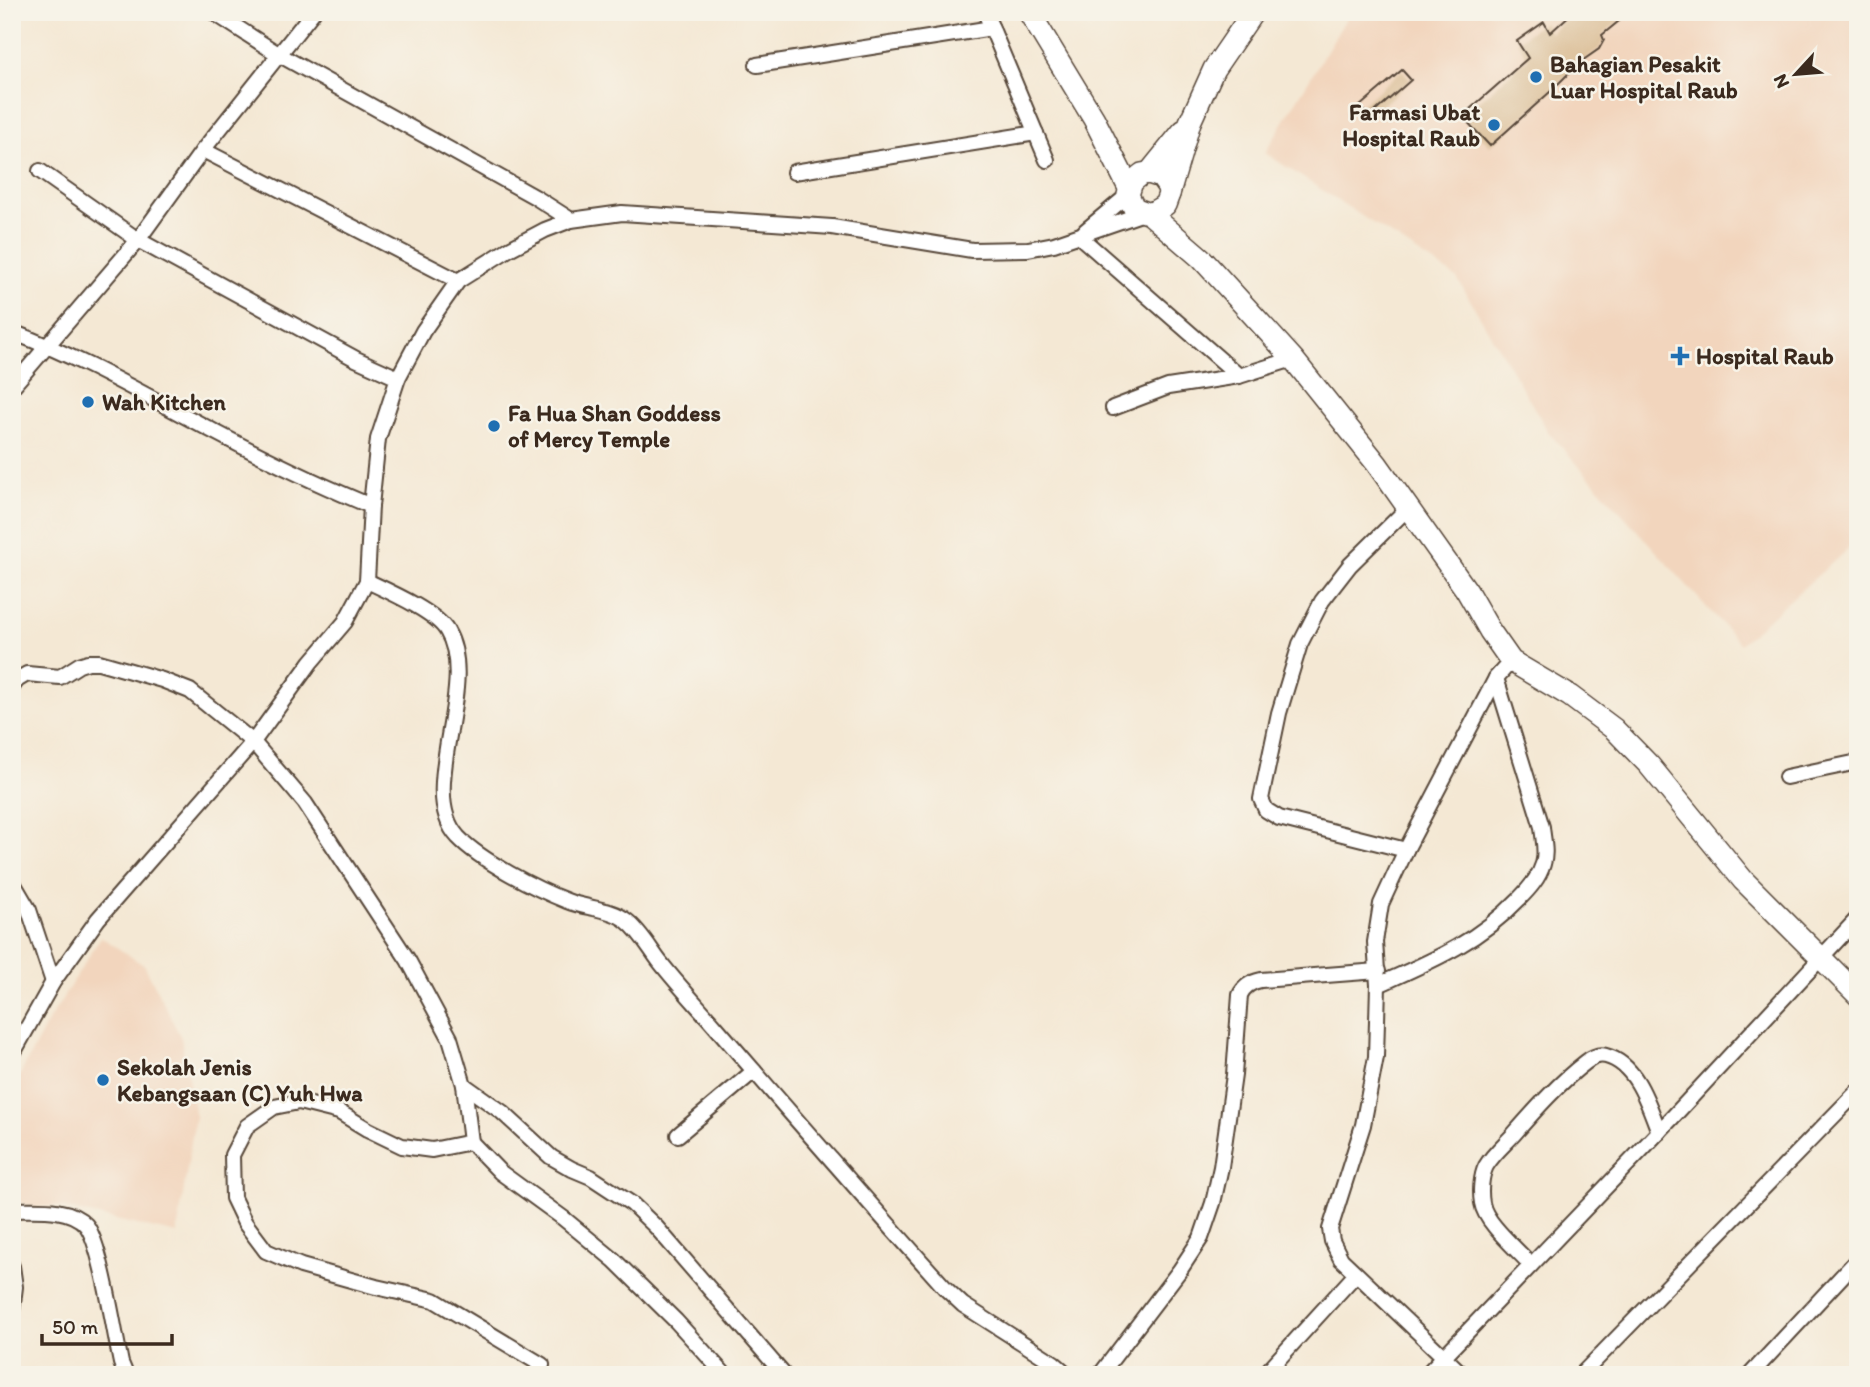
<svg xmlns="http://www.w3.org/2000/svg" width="1870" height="1387" font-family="Itim,sans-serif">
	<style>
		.built { fill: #f2d5bd }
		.building { fill: #dcbf99 }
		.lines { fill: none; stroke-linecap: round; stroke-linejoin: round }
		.street-casing { stroke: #574639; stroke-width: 18 }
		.secondary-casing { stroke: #574639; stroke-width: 24 }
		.street { stroke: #fff; stroke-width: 14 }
		.secondary { stroke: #fff; stroke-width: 21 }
		.poi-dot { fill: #1f6fb2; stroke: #f7f3e8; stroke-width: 2.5 }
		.labels { text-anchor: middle; stroke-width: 5; stroke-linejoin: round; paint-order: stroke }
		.poi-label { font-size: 23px; font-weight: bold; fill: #3b2a1e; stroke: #f7f3e8; text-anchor: start }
	</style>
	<rect width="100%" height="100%" fill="#f7f3e8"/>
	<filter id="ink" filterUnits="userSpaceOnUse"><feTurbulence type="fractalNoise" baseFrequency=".0143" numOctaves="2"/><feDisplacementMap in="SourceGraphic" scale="14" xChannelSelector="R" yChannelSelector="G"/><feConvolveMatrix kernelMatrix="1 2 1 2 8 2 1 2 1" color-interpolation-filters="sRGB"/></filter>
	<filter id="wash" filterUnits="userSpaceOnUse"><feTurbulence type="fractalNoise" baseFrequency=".00686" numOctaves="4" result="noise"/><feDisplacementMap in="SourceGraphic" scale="28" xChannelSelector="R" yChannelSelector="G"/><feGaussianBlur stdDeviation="1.57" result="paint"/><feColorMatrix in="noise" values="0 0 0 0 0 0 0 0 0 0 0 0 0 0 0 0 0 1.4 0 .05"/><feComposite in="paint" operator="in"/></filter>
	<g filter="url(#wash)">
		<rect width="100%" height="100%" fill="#f4e8d4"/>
		<g class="built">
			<polygon points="1350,12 1858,12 1858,540 1740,644 1549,433 1457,278 1265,153"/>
			<polygon points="101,937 145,966 181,1038 195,1116 177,1234 55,1206 34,1207 12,1200 12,1090 49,1020"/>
		</g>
		<g id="blocks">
			<g class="building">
				<polygon points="1573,12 1630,12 1602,35 1604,40 1599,49 1579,63 1551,91 1490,146 1462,116 1528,58 1517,41 1544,22 1550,33"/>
				<polygon points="1402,70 1411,80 1369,117 1360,106"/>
			</g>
		</g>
	</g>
	<g filter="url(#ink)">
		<use href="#blocks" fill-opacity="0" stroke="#574639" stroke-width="2"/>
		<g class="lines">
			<defs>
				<g id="street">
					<polyline points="213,12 278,54 535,197 571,220"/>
					<polyline points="985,12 1047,160"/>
					<polyline points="757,65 992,28"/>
					<polyline points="203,150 458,281"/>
					<polyline points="40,171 138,240 356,359 398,378"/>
					<polyline points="794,172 1036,133"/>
					<polyline points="1085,231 1128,195"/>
					<polyline points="1079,236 1239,376"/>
					<path d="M12 332C82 358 146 396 213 431 264 458 317 484 371 506"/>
					<polyline points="12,387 138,240 203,150 313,12"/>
					<polyline points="1113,408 1168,387 1239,376 1293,359"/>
					<path d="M367 581C388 591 436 612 447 631 480 686 415 790 458 837 481 861 536 889 567 901 587 909 611 908 627 921 641 932 650 949 660 962 678 985 697 1005 716 1027 792 1115 868 1202 946 1289L963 1305 1054 1363 1068 1375"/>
					<polyline points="12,687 17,680 27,674 60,677 79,665 88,662 99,662 162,680 190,691 253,742 305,803 408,960 450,1038 464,1085 471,1142 432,1150 402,1146 367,1129 339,1112 299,1102 274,1107 247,1126 232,1155 233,1198 245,1223 266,1251 301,1266 376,1287 434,1300 542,1365"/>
					<polyline points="1786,777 1858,762"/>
					<polyline points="1406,850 1279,818 1266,810 1261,799 1279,713 1300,644 1322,601 1350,565 1408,508"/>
					<polyline points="12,881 29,910 53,982"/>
					<path d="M1378 985C1432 961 1478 942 1519 899 1529 889 1539 878 1543 864 1547 852 1543 839 1542 827L1496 678"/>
					<polyline points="12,1055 53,982 98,919 253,742 311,662 345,622 367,581 371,506 378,439 398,378 423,331 458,281 509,249 545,230 571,220 622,213 832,227 972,250 1028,249 1054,244 1144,213"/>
					<polyline points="464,1085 502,1112 551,1157 572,1169 591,1177 632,1204 656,1227 784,1375"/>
					<polyline points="678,1135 754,1071"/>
					<polyline points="471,1142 500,1172 563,1218 614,1260 676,1321 725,1375"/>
					<path d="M12 1210C35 1210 69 1206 86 1225 101 1243 115 1336 121 1363L126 1375"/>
					<path d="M1531 1265C1517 1249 1485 1223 1482 1203 1480 1192 1481 1176 1486 1166 1493 1154 1505 1144 1514 1134 1536 1109 1560 1082 1586 1062 1591 1058 1599 1054 1606 1056 1637 1064 1649 1106 1659 1132"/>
					<polyline points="12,1266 15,1287 12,1311"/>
					<path d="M1100 1375 1180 1270 1201 1238 1213 1203 1221 1167 1234 1075 1240 995C1244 986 1251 982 1261 980L1378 971"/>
					<polyline points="1264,1375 1356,1274"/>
					<polyline points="1426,1375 1671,1119 1858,918"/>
					<polyline points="1463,1375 1341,1259 1332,1241 1330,1229 1363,1125 1376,1057 1378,985 1375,942 1381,904 1406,850 1496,678 1511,661"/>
					<polyline points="1581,1375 1858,1091"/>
					<polyline points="1750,1375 1858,1259"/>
				</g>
				<g id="secondary">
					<polyline points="1029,12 1094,119 1129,188"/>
					<polyline points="1149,173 1183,131"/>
					<polyline points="1169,194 1190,122 1214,69 1253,12"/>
					<polyline points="1150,214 1165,205 1169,194 1168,187 1161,177 1149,173 1142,174 1132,182 1128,195 1134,208 1150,214 1201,258 1293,359 1377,464 1467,591 1490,631 1511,661 1570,696 1614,729 1649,765 1743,880 1858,995"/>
				</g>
			</defs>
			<use href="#street" class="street-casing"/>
			<use href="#secondary" class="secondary-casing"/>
			<use href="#street" class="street"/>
			<use href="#secondary" class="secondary"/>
		</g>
	</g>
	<g class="poi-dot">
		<circle cx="1536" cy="77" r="7"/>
		<circle cx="1494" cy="125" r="7"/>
		<path d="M1676.5 345.5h7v7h7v7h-7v7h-7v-7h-7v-7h7z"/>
		<circle cx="88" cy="402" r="7"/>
		<circle cx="494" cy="426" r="7"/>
		<circle cx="103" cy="1080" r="7"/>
	</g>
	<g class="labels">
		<g class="poi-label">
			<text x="1550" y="72">Bahagian Pesakit<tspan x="1550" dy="26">Luar Hospital Raub</tspan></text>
			<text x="1480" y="120" text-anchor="end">Farmasi Ubat<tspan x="1480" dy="26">Hospital Raub</tspan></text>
			<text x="1696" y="364">Hospital Raub</text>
			<text x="102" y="410">Wah Kitchen</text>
			<text x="508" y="421">Fa Hua Shan Goddess<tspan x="508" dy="26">of Mercy Temple</tspan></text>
			<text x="117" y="1075">Sekolah Jenis<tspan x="117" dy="26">Kebangsaan (C) Yuh Hwa</tspan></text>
		</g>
	</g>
	<rect width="1870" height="1387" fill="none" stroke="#f7f3e8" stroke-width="42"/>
	<g transform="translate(1796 74) rotate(244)" stroke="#f7f3e8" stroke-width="5" paint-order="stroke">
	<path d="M0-5L12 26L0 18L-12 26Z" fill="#3b2a1e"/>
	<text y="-10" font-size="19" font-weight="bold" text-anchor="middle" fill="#3b2a1e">N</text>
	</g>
	<path d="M42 1334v10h130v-10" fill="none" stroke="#3b2a1e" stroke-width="3.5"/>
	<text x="52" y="1334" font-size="21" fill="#3b2a1e" stroke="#f7f3e8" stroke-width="5" paint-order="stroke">50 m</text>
</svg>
